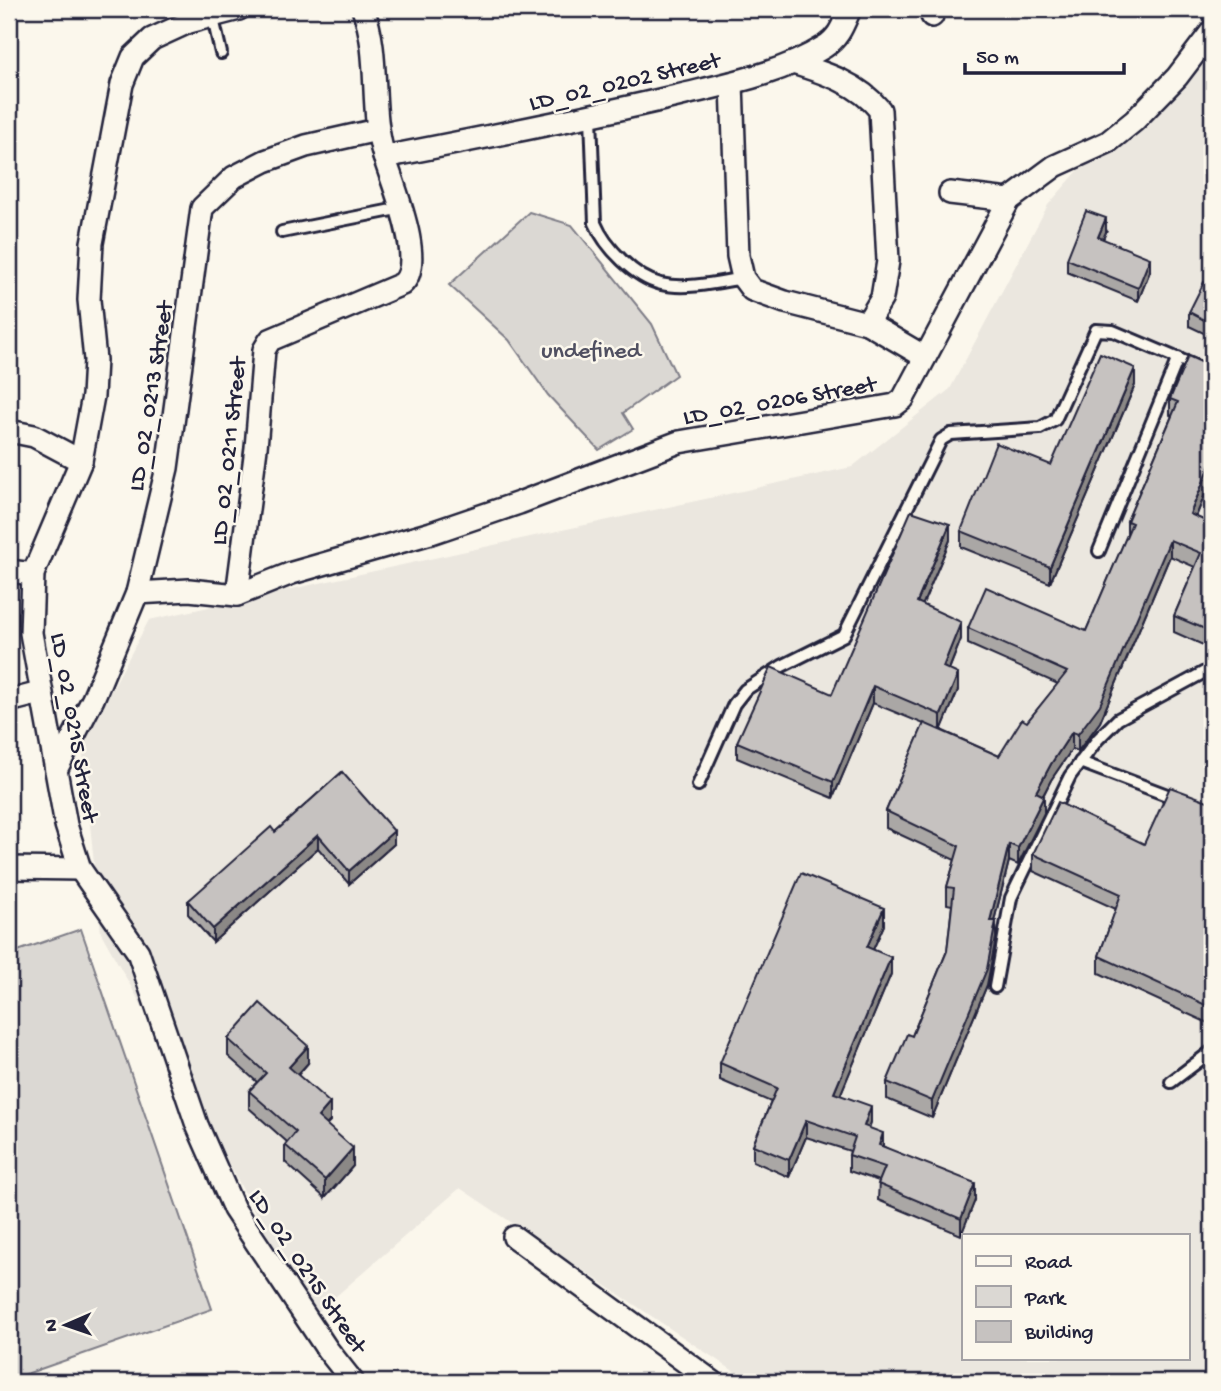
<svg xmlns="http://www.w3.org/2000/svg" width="1221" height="1391" font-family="'Gochi Hand',sans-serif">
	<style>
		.built { fill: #ebe7df; fill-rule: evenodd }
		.green { fill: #dbd8d3; stroke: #7e7d87; stroke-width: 2 }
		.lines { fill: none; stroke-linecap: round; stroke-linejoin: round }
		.service-casing { stroke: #22223b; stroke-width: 16 }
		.minor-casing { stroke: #22223b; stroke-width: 26 }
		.service { stroke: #fbf7ec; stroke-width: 10 }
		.minor { stroke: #fbf7ec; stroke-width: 21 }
		.wall { fill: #aaa7a5; stroke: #22223b; stroke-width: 2 }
		.shaded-wall { fill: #8b8886; stroke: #22223b; stroke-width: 2 }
		.building { fill: #c6c2c0; stroke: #22223b; stroke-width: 2 }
		.labels { text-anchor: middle; stroke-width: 5; stroke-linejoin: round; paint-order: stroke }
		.street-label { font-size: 24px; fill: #22223b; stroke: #fbf7ec }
		.park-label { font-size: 24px; fill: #505061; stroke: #fbf7ec }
	</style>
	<rect width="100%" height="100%" fill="#fbf7ec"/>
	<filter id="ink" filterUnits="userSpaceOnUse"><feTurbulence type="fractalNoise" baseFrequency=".0143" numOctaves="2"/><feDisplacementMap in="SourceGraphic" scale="14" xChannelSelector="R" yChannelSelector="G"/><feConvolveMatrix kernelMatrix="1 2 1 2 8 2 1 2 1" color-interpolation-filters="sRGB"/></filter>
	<g filter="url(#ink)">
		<path class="built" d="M1212 18V1382H750L460 1188 311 1318 207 1122 101 933 82 745 149 620 852 467 950 389 1048 205ZM964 1235H1188V1358H964Z"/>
		<g class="green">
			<polygon points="529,212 572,225 652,324 676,375 623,413 633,429 599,450 548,395 509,340 449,285"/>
			<polygon points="81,929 212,1309 9,1380 9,954"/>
		</g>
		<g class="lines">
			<defs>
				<g id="service">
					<polyline points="212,14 221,53"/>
					<path d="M591 117 595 223C605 247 635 278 661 284 686 290 719 282 743 278"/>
					<polyline points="282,232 402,208"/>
					<polyline points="1099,551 1178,358"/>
					<polyline points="1080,762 1180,800"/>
					<polyline points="698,785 734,704 745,690 782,666 844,635 941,440 951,434 1040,428 1055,420 1096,330 1113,331 1212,373"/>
					<polyline points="995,987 1011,898 1070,776 1098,739 1118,719 1212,668"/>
					<polyline points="1171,1082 1212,1051"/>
				</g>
				<g id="minor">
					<polyline points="239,9 189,22 152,39 133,57 122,84 92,243 89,300 95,360 93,396 81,461 33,574 31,633 66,825 80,869 138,952 197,1125 234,1209 327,1349 353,1382"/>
					<polyline points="932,16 934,9"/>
					<path d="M793 63C825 73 858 83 880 110L888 261 882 298 867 323"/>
					<polyline points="732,83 738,256 743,278 752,290 785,302 867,323 925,357"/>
					<path d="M384 157C482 138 580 119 677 96 726 84 781 74 824 47 839 38 843 25 850 9"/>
					<polyline points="950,193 1009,200"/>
					<polyline points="9,431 34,436 81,461"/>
					<polyline points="9,571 33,574"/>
					<polyline points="137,593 189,590 237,595 292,573 431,533 519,503 679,442 895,405 903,399 1009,200 1055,166 1108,142 1134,121 1177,77 1212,31"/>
					<path d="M237 595 256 448 264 350 270 340 402 284C427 263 392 183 384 156 369 108 381 56 363 9"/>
					<polyline points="9,701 40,693"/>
					<polyline points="56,770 93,699 137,593 167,468 202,208 234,177 265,161 306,146 377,130"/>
					<polyline points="9,868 80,869"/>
					<polyline points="514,1237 713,1382"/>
				</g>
			</defs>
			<use href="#service" class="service-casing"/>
			<use href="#minor" class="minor-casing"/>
			<use href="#service" class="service"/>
			<use href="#minor" class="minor"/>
		</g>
		<g class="wall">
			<polygon points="1106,232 1103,239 1150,271 1138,301 1067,272 1067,259"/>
			<polygon points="1212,285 1212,337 1189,326 1189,312"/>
			<polygon points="1188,356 1212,477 1196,517 1212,524 1212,649 1174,632 1174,616 1195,567 1170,556 1100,722 1078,751 1072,749 1051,780 1043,796 1044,813 1018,865 1009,861 994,921 996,938 987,985 932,1118 887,1099 887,1082 912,1036 947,951 952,905 947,904 947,887 955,860 886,828 886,811 924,724 873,703 833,798 737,758 737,742 832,694 950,540 922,605 961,639 949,670 958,690 941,730 999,756 1058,684 968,644 968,628 1086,631 1127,536 1127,521 1172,416 1170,415 1170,399"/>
			<polygon points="1135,385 1050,583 961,547 961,531 1051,465"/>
			<polygon points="342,772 394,844 349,884 318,848 213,942 188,914 188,901 275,832"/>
			<polygon points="1212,801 1212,1025 1099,973 1099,956 1116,909 1033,871 1033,854 1144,844"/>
			<polygon points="884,925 873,949 891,974 840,1095 871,1122 869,1128 883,1146 975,1200 961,1235 878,1200 879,1181 849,1171 849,1155 850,1151 806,1137 789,1177 753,1161 753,1145 771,1102 720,1080 720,1063"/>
			<polygon points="228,1039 308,1063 298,1075 330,1121 326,1124 353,1166 325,1198 285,1162 285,1145 287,1142 249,1108 249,1091 257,1082 228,1056"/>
		</g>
		<g class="shaded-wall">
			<polygon points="1106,218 1106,232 1098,250 1098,237"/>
			<polygon points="1150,258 1150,271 1138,301 1138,288"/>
			<polygon points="1135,368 1135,385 1050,583 1050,567"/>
			<polygon points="1212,461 1212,477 1190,531 1190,514"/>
			<polygon points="950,524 950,540 917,618 917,602"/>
			<polygon points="1170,540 1170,556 1100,722 1078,751 1078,734"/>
			<polygon points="961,622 961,639 943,684 943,667"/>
			<polygon points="958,674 958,690 941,731 941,715"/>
			<polygon points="873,686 873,703 833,798 833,782"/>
			<polygon points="1072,732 1072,749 1051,780 1036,809 1036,792 1051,764"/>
			<polygon points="1044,796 1044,813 1018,865 1018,848"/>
			<polygon points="394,831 394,844 349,884 349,871"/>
			<polygon points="318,835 318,848 213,942 213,929"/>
			<polygon points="1009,844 1009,861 990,937 990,921"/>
			<polygon points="884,908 884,925 867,963 867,947"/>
			<polygon points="996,921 996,938 987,985 932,1118 932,1101"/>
			<polygon points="891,957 891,974 834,1110 834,1093"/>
			<polygon points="308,1046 308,1063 289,1084 289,1067"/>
			<polygon points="330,1103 330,1121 318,1134 318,1117"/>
			<polygon points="871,1106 871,1122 864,1143 864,1126"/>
			<polygon points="806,1120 806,1137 789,1177 789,1160"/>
			<polygon points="883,1133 883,1149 879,1145"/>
			<polygon points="353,1148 353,1166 325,1198 325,1180"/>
			<polygon points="975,1183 975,1200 961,1235 961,1219"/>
		</g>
		<g class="building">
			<polygon points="1086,211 1106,218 1098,237 1150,258 1138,288 1067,259"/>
			<polygon points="1204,282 1212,285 1212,324 1189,312"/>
			<polygon points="1100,353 1135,368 1050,567 961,531 996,443 1051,465"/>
			<polygon points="1188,356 1212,367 1212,461 1190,514 1212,524 1212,632 1174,616 1201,553 1170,540 1100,705 1078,734 1072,732 1051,764 1036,792 1044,796 1018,848 1009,844 990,921 996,921 987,969 932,1101 887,1082 907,1034 912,1036 947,951 954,888 947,887 959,846 886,811 924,723 999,756 1022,719 1027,722 1067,672 968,628 986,587 1086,631 1132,523 1127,521 1178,402 1170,399"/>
			<polygon points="911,511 950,524 917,602 961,622 943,667 958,674 941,715 873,686 833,782 737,742 771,667 832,694"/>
			<polygon points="342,772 394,831 349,871 318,835 213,929 188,901 271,827 275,832"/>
			<polygon points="1170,787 1210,802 1212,801 1212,1008 1099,956 1121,894 1033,854 1058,802 1144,844"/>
			<polygon points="801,873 884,908 867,947 891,957 834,1093 871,1106 864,1126 883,1133 879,1145 975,1183 961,1219 878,1184 885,1167 849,1155 855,1137 806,1120 789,1160 753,1145 777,1088 720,1063"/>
			<polygon points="260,1003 308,1046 289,1067 330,1103 318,1117 353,1148 325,1180 285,1145 296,1132 249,1091 266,1073 228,1039"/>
		</g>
	</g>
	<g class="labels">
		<g class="street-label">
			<text transform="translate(624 80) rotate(-13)" y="8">LD_02_0202 Street</text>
			<text transform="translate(149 396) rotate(-81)" y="8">LD_02_0213 Street</text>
			<text transform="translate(779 399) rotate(-10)" y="8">LD_02_0206 Street</text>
			<text transform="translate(227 451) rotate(-84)" y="8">LD_02_0211 Street</text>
			<text transform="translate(76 727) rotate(80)" y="8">LD_02_0215 Street</text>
			<text transform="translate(309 1270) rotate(56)" y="8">LD_02_0215 Street</text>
		</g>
		<g class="park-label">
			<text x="591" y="357">undefined</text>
		</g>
	</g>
	<rect width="1221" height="1391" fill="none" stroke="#fbf7ec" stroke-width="35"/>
	<rect x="18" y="18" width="1186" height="1356" fill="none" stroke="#22223b" stroke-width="2.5" filter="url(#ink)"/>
	<rect x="962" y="1234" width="228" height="126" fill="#fbf7ec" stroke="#a4a2a5" stroke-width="2"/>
	<rect x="976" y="1256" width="35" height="10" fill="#fbf7ec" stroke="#a4a2a5" stroke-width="2"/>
	<text x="1025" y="1268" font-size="21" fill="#22223b">Road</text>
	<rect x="976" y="1286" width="35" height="21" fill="#dbd8d3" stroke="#a4a2a5" stroke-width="2"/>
	<text x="1025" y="1304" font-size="21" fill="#22223b">Park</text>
	<rect x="976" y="1321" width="35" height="21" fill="#c6c2c0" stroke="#a4a2a5" stroke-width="2"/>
	<text x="1025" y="1338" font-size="21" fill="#22223b">Building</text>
	<g transform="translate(66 1325) rotate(268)" stroke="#fbf7ec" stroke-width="5" paint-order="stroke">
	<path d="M0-5L12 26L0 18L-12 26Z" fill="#22223b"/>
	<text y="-10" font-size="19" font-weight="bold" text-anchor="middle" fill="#22223b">N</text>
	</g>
	<path d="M965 63v10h159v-10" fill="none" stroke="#22223b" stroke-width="3.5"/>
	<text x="976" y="63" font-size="21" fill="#22223b" stroke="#fbf7ec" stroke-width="5" paint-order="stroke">50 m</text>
</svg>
